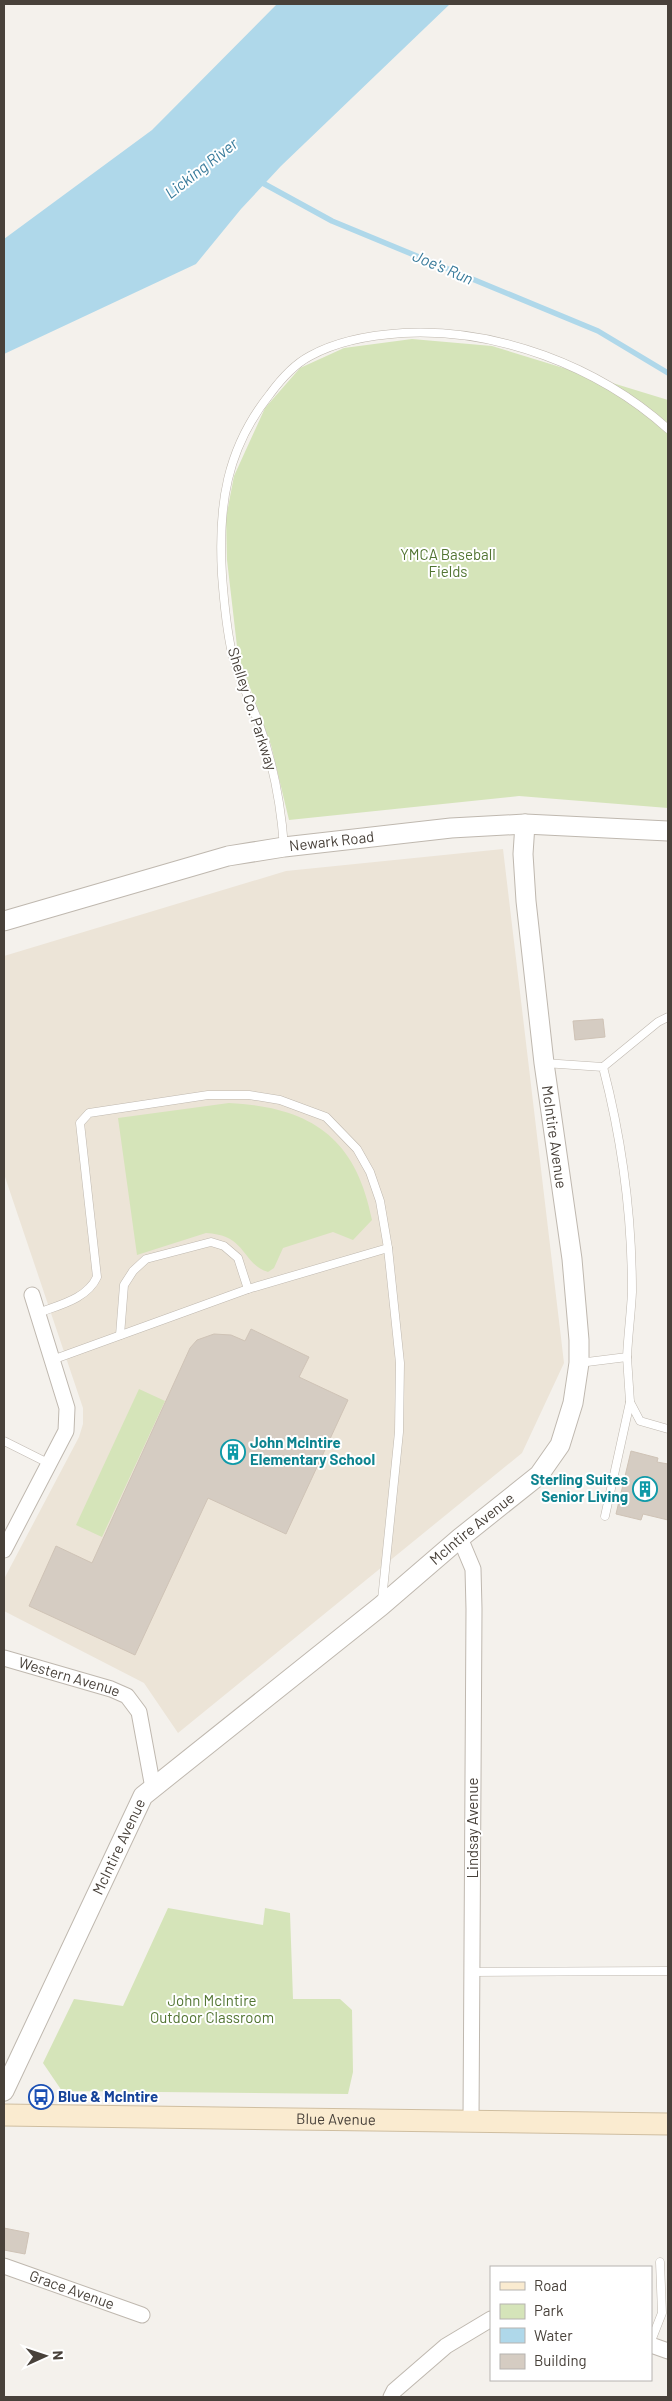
<svg xmlns="http://www.w3.org/2000/svg" width="672" height="2401" font-family="Barlow,sans-serif">
	<style>
		.education { fill: #ece4d7 }
		.green { fill: #d5e4b9 }
		.water { fill: #afd8ea }
		.lines { fill: none; stroke-linecap: round; stroke-linejoin: round }
		.stream { stroke: #afd8ea; stroke-width: 5.5 }
		.building { fill: #d5ccc2; stroke: #cfc3b6 }
		.service-casing { stroke: #bfb8af; stroke-width: 9 }
		.minor-casing { stroke: #bfb8af; stroke-width: 17 }
		.tertiary-casing { stroke: #bfb8af; stroke-width: 21 }
		.secondary-casing { stroke: #cfbea0; stroke-width: 23 }
		.service { stroke: #fff; stroke-width: 8 }
		.minor { stroke: #fff; stroke-width: 15 }
		.tertiary { stroke: #fff; stroke-width: 19 }
		.secondary { stroke: #faebd0; stroke-width: 21 }
		.labels { text-anchor: middle; stroke-width: 4; stroke-linejoin: round; paint-order: stroke }
		.park-label { font-size: 15px; fill: #527532; stroke: #fff }
		.street-label { font-size: 15px; fill: #48413a; stroke: #fff }
		.culture-label { font-size: 15px; font-weight: bold; fill: #0d838f; stroke: #fff; text-anchor: start }
		.transit-label { font-size: 15px; font-weight: bold; fill: #164399; stroke: #fff; text-anchor: start }
		.water-label { font-size: 16px; font-style: italic; fill: #397b9b; stroke: #fff }
	</style>
	<rect width="100%" height="100%" fill="#f4f1ec"/>
	<polygon class="education" points="503,849 564,1363 522,1453 178,1733 144,1683 4,1611 4,1579 79,1437 83,1424 83,1408 4,1174 4,956 286,871"/>
	<g class="green">
		<polygon points="412,339 492,346 668,400 668,808 519,796 289,820 271,745 238,655 227,560 226,518 234,476 265,408 300,368 344,348"/>
		<path d="M229 1103C310 1107 356 1137 372 1220L353 1240 333 1232 283 1248 274 1268 268 1272C241 1263 247 1235 206 1233L137 1255 118 1118Z"/>
		<polygon points="139,1389 165,1401 102,1537 76,1525"/>
		<polygon points="168,1908 263,1925 265,1908 290,1913 293,1999 340,1999 352,2010 353,2072 348,2094 62,2091 43,2063 74,1999 123,2006"/>
	</g>
	<polygon class="water" points="277,4 450,4 281,166 241,209 196,264 4,354 4,239 152,130"/>
	<g class="lines">
		<polyline class="stream" points="259,181 332,221 598,331 668,373"/>
	</g>
	<g class="building">
		<polygon points="603,1019 605,1037 575,1040 573,1021"/>
		<polygon points="251,1329 309,1357 299,1377 348,1400 286,1534 208,1498 135,1655 29,1606 56,1546 92,1563 190,1348 197,1340 214,1334 231,1335 245,1341"/>
		<polygon points="631,1451 658,1458 657,1462 668,1464 668,1520 643,1514 641,1520 616,1514"/>
		<polygon points="4,2228 29,2233 25,2254 4,2250"/>
	</g>
	<g class="lines">
		<defs>
			<g id="service">
				<path d="M284 847C281 804 273 762 258 721 249 698 238 677 232 653 226 627 224 602 222 575 218 506 226 449 270 394 281 379 293 365 310 356 337 341 371 335 403 333 497 328 598 366 668 429"/>
				<path d="M544 1063 603 1067C622 1140 632 1216 632 1292 631 1313 628 1335 627 1357L579 1363"/>
				<polyline points="603,1067 658,1022 668,1017"/>
				<path d="M38 1313C59 1305 87 1299 97 1277L80 1123 89 1113 208 1095H249L280 1100 326 1117 357 1149 370 1172 380 1201 388 1248 400 1363 399 1432 382 1600"/>
				<polyline points="120,1335 124,1285 133,1271 146,1259 211,1242 224,1246 238,1258 248,1289"/>
				<polyline points="627,1357 630,1402 640,1421 668,1429"/>
				<polyline points="52,1360 248,1289 388,1248"/>
				<polyline points="4,1441 48,1463"/>
				<polyline points="605,1516 630,1402"/>
				<polyline points="472,1972 668,1971"/>
				<polyline points="651,2341 662,2313 660,2262"/>
			</g>
			<g id="minor">
				<polyline points="460,1538 473,1569 474,1609 471,2121"/>
				<polyline points="4,1550 66,1431 67,1408 32,1295"/>
				<path id="s1" d="M4 1658 111 1689 127 1696 139 1712 153 1788"/>
				<path id="s2" d="M4 2266 142 2315"/>
				<polyline points="651,2345 668,2351"/>
				<polyline points="391,2397 394,2391 446,2346 491,2319"/>
			</g>
			<g id="tertiary">
				<path id="s3" d="M4 921 228 856 284 847 451 828 525 824 668 831"/>
				<path id="s4" d="M4 2091 143 1796 381 1606 460 1538 539 1475 560 1445 573 1403 579 1363V1340L572 1259 544 1063 526 901 523 854 525 824"/>
			</g>
			<g id="secondary">
				<path id="s5" d="M4 2115 668 2124"/>
			</g>
		</defs>
		<use href="#service" class="service-casing"/>
		<use href="#minor" class="minor-casing"/>
		<use href="#tertiary" class="tertiary-casing"/>
		<use href="#secondary" class="secondary-casing"/>
		<use href="#service" class="service"/>
		<use href="#minor" class="minor"/>
		<use href="#tertiary" class="tertiary"/>
		<use href="#secondary" class="secondary"/>
	</g>
	<defs>
		<symbol id="building-ring" viewBox="-11 -11 22 22"><circle r="9.5" fill="#fff" stroke="#0f9aa8" stroke-width="1.5"/><path d="M-4-6H4V6H1V3H-1V6H-4ZM-2.5-4.3h1.7v1.8h-1.7ZM.8-4.3h1.7v1.8H.8ZM-2.5-1h1.7V.8h-1.7ZM.8-1h1.7V.8H.8Z" fill="#0f9aa8"/></symbol>
		<symbol id="bus-ring" viewBox="-11 -11 22 22"><circle r="9.5" fill="#fff" stroke="#1a4fb4" stroke-width="1.5"/><path d="M-5-6H5V4H4V6H2V4H-2V6H-4V4H-5ZM-3.5-4V0h7V-4ZM-3.5 1.2v1.5H-2V1.2ZM2 1.2v1.5H3.5V1.2Z" fill="#1a4fb4"/></symbol>
	</defs>
	<g fill-rule="evenodd">
		<use href="#building-ring" x="219" y="1438" width="28" height="28"/>
		<use href="#building-ring" x="631" y="1475" width="28" height="28"/>
		<use href="#bus-ring" x="27" y="2083" width="28" height="28"/>
	</g>
	<g class="labels">
		<g class="park-label">
			<text x="448" y="560">YMCA Baseball<tspan x="448" dy="17">Fields</tspan></text>
			<text x="212" y="2006">John McIntire<tspan x="212" dy="17">Outdoor Classroom</tspan></text>
		</g>
		<g class="street-label">
			<text transform="translate(252 709) rotate(72)" y="5">Shelley Co. Parkway</text>
			<text dy="5" stroke="none"><textPath href="#s3" startOffset="338">Newark Road</textPath></text>
			<text transform="translate(554 1137) rotate(82)" y="5">McIntire Avenue</text>
			<text dy="5" stroke="none"><textPath href="#s4" startOffset="750">McIntire Avenue</textPath></text>
			<text dy="5" stroke="none"><textPath href="#s1" startOffset="68">Western Avenue</textPath></text>
			<text transform="translate(473 1828) rotate(-90)" y="5">Lindsay Avenue</text>
			<text dy="5" stroke="none"><textPath href="#s4" startOffset="270">McIntire Avenue</textPath></text>
			<text dy="5" stroke="none"><textPath href="#s5" startOffset="332">Blue Avenue</textPath></text>
			<text dy="5" stroke="none"><textPath href="#s2" startOffset="72">Grace Avenue</textPath></text>
		</g>
		<g class="culture-label">
			<text x="250" y="1448">John McIntire<tspan x="250" dy="17">Elementary School</tspan></text>
			<text x="628" y="1485" text-anchor="end">Sterling Suites<tspan x="628" dy="17">Senior Living</tspan></text>
		</g>
		<g class="transit-label">
			<text x="58" y="2102">Blue &amp; McIntire</text>
		</g>
		<g class="water-label">
			<text transform="translate(201 168) rotate(-38)" y="6">Licking River</text>
			<text transform="translate(443 267) rotate(23)" y="6">Joe's Run</text>
		</g>
	</g>
	<rect width="672" height="2401" fill="none" stroke="#48413a" stroke-width="10"/>
	<rect x="490" y="2266" width="162" height="115" fill="#ffffff" stroke="#b6b3b0"/>
	<rect x="500" y="2282" width="25" height="8" fill="#faebd0" stroke="#b6b3b0"/>
	<text x="534" y="2291" font-size="15" fill="#48413a">Road</text>
	<rect x="500" y="2304" width="25" height="15" fill="#d5e4b9" stroke="#b6b3b0"/>
	<text x="534" y="2316" font-size="15" fill="#48413a">Park</text>
	<rect x="500" y="2328" width="25" height="15" fill="#afd8ea" stroke="#b6b3b0"/>
	<text x="534" y="2341" font-size="15" fill="#48413a">Water</text>
	<rect x="500" y="2354" width="25" height="15" fill="#d5ccc2" stroke="#b6b3b0"/>
	<text x="534" y="2366" font-size="15" fill="#48413a">Building</text>
	<g transform="translate(45 2356) rotate(87)" stroke="#ffffff" stroke-width="4" paint-order="stroke">
	<path d="M0-4L9 19L0 12L-9 19Z" fill="#48413a"/>
	<text y="-8" font-size="14" font-weight="bold" text-anchor="middle" fill="#48413a">N</text>
	</g>
</svg>
